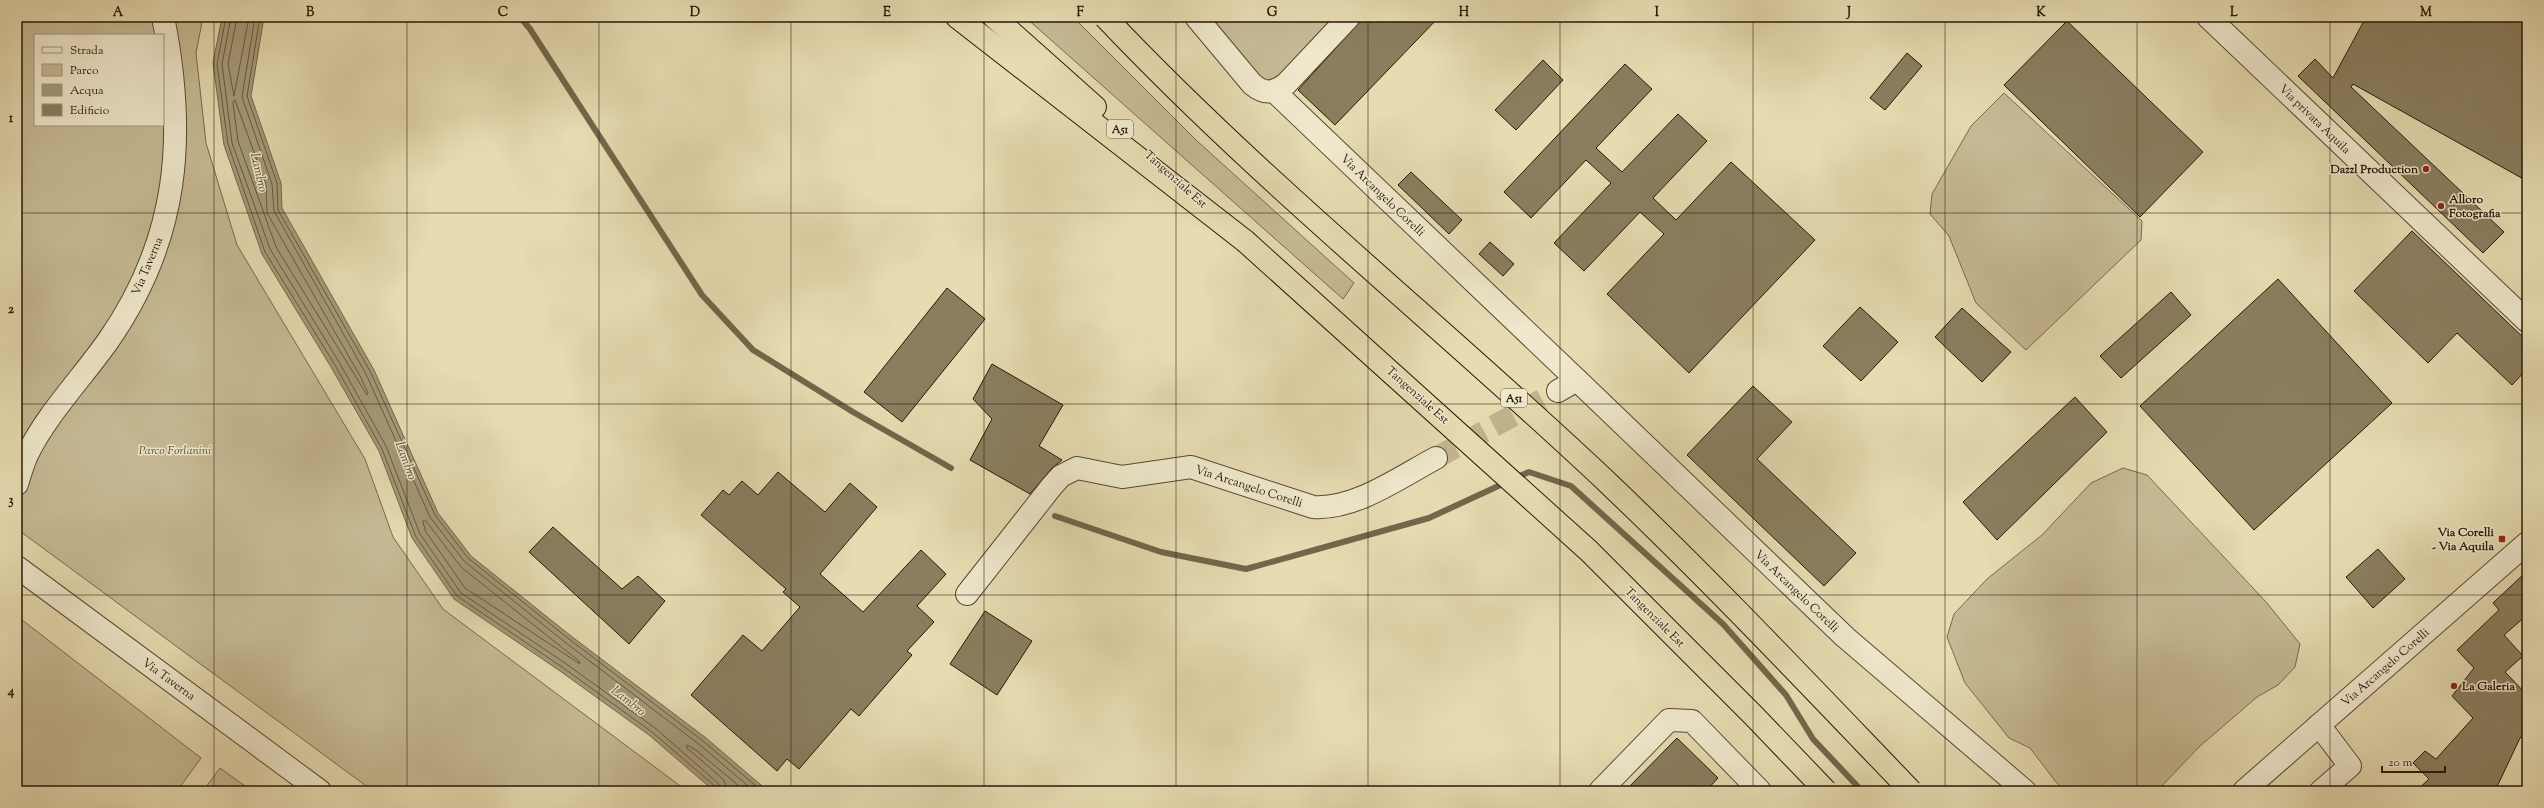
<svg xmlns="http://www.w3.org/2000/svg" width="2544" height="808" font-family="'Sorts Mill Goudy',serif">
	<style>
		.green { fill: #c6ba94; stroke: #766a4e; fill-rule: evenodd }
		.water { fill: #a59977; stroke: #73664a }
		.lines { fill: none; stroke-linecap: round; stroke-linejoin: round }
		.shore { stroke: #66593f; stroke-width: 1 }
		.stream { stroke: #73664a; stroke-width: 6 }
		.building { fill: #8a7e5f; stroke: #271907 }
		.minor-tunnel { stroke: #c0b48f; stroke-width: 22; stroke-dasharray: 22 11; stroke-linecap: butt }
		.minor-casing { stroke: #574a32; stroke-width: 24 }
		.highway-casing { stroke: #271907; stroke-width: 24 }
		.minor { stroke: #efe8cc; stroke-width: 22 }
		.highway { stroke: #e6dbb1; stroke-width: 22 }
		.highway-bridge-casing { stroke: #271907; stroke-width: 24; stroke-linecap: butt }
		.highway-bridge { stroke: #e6dbb1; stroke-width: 22 }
		.grid { fill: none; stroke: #271907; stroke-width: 1; stroke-opacity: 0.55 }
		.poi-dot { fill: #8f2418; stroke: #efe8cc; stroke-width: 1.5 }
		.labels { text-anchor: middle; stroke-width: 3; stroke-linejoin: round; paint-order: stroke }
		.shield { fill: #efe8cc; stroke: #635742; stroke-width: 1 }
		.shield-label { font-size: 11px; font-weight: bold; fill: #271907 }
		.street-label { font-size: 12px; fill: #271907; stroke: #efe8cc }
		.poi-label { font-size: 12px; font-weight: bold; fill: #271907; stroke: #efe8cc; text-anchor: end }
		.park-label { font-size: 12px; font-style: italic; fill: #574931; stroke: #efe8cc }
		.water-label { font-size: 13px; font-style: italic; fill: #594c34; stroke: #efe8cc }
		.neatline { fill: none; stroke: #271907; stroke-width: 1.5 }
		.grid-label { font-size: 13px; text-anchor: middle; font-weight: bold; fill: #271907 }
	</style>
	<rect width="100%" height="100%" fill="#e6dbb1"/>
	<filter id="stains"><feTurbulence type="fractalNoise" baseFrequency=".005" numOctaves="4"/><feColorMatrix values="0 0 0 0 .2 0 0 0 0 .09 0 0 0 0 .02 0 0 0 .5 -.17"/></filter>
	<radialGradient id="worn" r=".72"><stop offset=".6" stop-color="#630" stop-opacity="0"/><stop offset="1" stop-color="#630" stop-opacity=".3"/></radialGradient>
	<g class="green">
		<path d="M17 17H203L196 53 206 143 237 245 365 459 393 537 443 609 687 791H373L17 529ZM35 35H163V125H35Z"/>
		<polygon points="1025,17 1073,17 1196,140 1354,283 1343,299"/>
		<path d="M1206 17H1337C1320 35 1288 79 1263 81Z"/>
		<polygon points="2004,93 2142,221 2141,240 2026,350 1976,303 1949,236 1930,214 1932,194 1971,126"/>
		<polygon points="2123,468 2147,475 2267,603 2300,644 2295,667 2278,685 2257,697 2199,747 2157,791 2065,791 2056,782 2030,748 2009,738 1965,683 1947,637 1954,614 1987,579 2042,535 2091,483"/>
		<polygon points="17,616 201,758 177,791 17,791"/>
		<polygon points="220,768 252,791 203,791"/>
	</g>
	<polygon class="water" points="222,17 264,17 251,96 281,183 282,208 374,370 438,513 471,556 571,636 706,738 768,791 714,791 649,735 560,671 454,599 412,538 379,451 331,367 262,254 224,145 213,63"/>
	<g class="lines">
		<g class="shore">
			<polyline points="226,17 217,64 228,144 265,252 335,365 382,449 416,537 457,596 562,667 652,732 715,786 716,791"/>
			<polyline points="231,17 222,64 232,143 270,249 339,362 386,446 420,534 461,593 565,663 655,728 718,783 721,791"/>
			<polyline points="237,17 228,64 234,96 249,17"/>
			<polyline points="255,17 242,97 272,184 274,211 366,374 430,517 464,561 566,643 700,745 754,791"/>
			<polyline points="260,17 247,96 277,183 278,210 370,371 435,515 468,558 569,639 703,741 762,791"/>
			<polygon points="235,100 266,185 267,213 360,376 368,393 367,395 276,247 238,141 233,103"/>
			<polygon points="423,521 426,521 461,567 579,661 580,664 465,588 426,532"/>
			<polyline points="727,791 724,780 687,748 687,745 696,750 745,791"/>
		</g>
		<g class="stream">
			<polyline points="520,17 530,29 702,295 753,350 853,412 951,468"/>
			<polyline points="1515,478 1529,472 1571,486 1723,624 1786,695 1813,739 1862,791"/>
			<polyline points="1055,516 1161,552 1246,569 1429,518 1507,482"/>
		</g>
	</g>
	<g class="building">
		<polygon points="1364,17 1439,17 1335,125 1298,90"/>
		<polygon points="2366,17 2527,17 2527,181 2353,84 2351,87 2504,232 2483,253 2298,76 2315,59 2333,78"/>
		<polygon points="2067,21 2203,152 2140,217 2004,85"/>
		<polygon points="1907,53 1922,66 1885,110 1870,98"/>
		<polygon points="1543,60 1563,80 1516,130 1495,110"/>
		<polygon points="1625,64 1652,89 1596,148 1622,172 1678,114 1707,141 1653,198 1676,220 1731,162 1815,240 1689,373 1607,294 1664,234 1640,212 1584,271 1554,243 1611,183 1586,160 1531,218 1504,192"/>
		<polygon points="1411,172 1462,220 1449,234 1398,185"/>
		<polygon points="2412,231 2527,341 2527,369 2512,385 2457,333 2428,363 2354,291"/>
		<polygon points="1490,242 1514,264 1503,276 1479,254"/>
		<polygon points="2278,279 2392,403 2254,530 2140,406"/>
		<polygon points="947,288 985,319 902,422 864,392"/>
		<polygon points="2171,292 2191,315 2121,378 2100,356"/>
		<polygon points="1860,307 1898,342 1861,381 1823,346"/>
		<polygon points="1962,308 2011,352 1982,382 1935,337"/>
		<polygon points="992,364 1063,405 1039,446 1062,460 1052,468 1030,494 970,460 992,419 973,399"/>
		<polygon points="1753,386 1792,422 1757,459 1856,553 1824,586 1687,455"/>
		<polygon points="2075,397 2107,432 1997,540 1963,502"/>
		<polygon points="778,472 825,512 850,483 877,507 820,574 863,612 921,550 946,574 917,606 934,622 907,651 912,655 859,716 851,709 799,769 787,759 777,771 691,695 743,635 762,651 800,607 783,592 786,589 701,515 723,490 729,495 742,481 758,495"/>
		<polygon points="553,527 622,589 638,576 665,601 629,644 529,552"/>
		<polygon points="2378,549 2405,579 2373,608 2346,577"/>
		<polygon points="2527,571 2527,615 2504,635 2523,656 2505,672 2527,695 2527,731 2520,738 2495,791 2416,791 2429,779 2413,763 2425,751 2436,759 2473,718 2452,696 2474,668 2457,650 2499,610 2493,603"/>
		<polygon points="985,611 1032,641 997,695 950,664"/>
		<polygon points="1677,738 1718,778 1706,791 1625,791"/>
	</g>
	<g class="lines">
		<polyline class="minor-tunnel" points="1436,458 1558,391"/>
		<defs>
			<g id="minor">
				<path d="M1196 17 1252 84C1265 95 1273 93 1286 84L1349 17"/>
				<polyline points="2208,17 2527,321"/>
				<polyline points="1275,92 1577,380"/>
				<polyline points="1558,391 1577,380 1845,637 2025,791"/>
				<path d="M17 484C20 474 23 464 27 455 46 415 82 378 108 341 179 239 187 136 163 17"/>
				<polyline points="17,567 320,791"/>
				<path d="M967 594 1052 486 1061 476 1077 468 1122 477 1191 467 1313 507C1355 510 1400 477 1436 458"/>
				<polyline points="2319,725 2350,766 2321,791"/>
				<polyline points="1600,791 1669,720 1692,721 1760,791"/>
				<polyline points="2244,791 2527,543"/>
			</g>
			<g id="highway">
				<polyline points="957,17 1245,241"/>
				<polyline points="994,17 1095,107"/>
			</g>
		</defs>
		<use href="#minor" class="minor-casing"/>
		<use href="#highway" class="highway-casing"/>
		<use href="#minor" class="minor"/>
		<use href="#highway" class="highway"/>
		<defs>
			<g id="highway-bridge">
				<path d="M1105 17C1262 183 1442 326 1608 483 1712 582 1811 687 1911 791"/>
				<polyline points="1245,241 1589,551 1754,716 1826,791"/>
			</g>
		</defs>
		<use href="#highway-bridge" class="highway-bridge-casing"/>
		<use href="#highway-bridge" class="highway-bridge"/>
	</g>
	<path class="grid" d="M214 17V791M407 17V791M599 17V791M791 17V791M984 17V791M1176 17V791M1368 17V791M1560 17V791M1753 17V791M1945 17V791M2137 17V791M2330 17V791M17 213H2527M17 404H2527M17 595H2527"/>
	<g class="poi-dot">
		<circle cx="2426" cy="169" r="4"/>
		<circle cx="2441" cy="206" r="4"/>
		<rect x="2498" y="535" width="8" height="8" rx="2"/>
		<circle cx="2454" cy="686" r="4"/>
	</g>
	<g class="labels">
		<g class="shield">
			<rect x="1107" y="120" width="26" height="18" rx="3"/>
			<rect x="1501" y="389" width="26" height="18" rx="3"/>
		</g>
		<g class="shield-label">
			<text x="1120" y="133">A51</text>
			<text x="1514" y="402">A51</text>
		</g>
		<g class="street-label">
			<text transform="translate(2315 119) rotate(44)" y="4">Via privata Aquila</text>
			<text transform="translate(1176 179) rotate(42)" y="4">Tangenziale Est</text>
			<text transform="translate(1383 195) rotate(44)" y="4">Via Arcangelo Corelli</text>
			<text transform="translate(147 266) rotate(-67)" y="4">Via Taverna</text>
			<text transform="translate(1418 395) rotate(42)" y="4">Tangenziale Est</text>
			<text transform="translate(1249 486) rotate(18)" y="4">Via Arcangelo Corelli</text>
			<text transform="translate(1797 591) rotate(44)" y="4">Via Arcangelo Corelli</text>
			<text transform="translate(1655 617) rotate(45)" y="4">Tangenziale Est</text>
			<text transform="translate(2385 667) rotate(-41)" y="4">Via Arcangelo Corelli</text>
			<text transform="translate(169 679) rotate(36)" y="4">Via Taverna</text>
		</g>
		<g class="poi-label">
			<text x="2418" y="173">Dazzl Production</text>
			<text x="2449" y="203" text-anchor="start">Alloro<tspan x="2449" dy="14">Fotografia</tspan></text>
			<text x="2494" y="536">Via Corelli<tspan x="2494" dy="14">- Via Aquila</tspan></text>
			<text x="2462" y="690" text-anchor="start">La Galeria</text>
		</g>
		<g class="park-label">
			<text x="175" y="454">Parco Forlanini</text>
		</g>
		<g class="water-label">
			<text transform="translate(260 172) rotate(77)" y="5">Lambro</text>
			<text transform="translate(407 460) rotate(70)" y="5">Lambro</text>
			<text transform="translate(629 700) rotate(38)" y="5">Lambro</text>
		</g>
	</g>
	<rect width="2544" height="808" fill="none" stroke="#e6dbb1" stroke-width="44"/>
	<rect x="34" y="34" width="130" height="92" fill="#efe8cc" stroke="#9f957d"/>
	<rect x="42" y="47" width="20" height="6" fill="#efe8cc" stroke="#9f957d"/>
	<text x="70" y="54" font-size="12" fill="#271907">Strada</text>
	<rect x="42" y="64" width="20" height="12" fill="#c6ba94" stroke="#9f957d"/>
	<text x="70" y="74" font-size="12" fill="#271907">Parco</text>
	<rect x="42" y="84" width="20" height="12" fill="#a59977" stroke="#9f957d"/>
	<text x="70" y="94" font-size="12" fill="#271907">Acqua</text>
	<rect x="42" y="104" width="20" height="12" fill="#8a7e5f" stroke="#9f957d"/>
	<text x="70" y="114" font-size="12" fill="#271907">Edificio</text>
	<path d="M2382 766v6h63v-6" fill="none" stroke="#271907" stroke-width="2"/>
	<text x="2388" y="766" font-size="12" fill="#271907" stroke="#efe8cc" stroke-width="3" paint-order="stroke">20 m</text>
	<rect x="22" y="22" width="2500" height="764" class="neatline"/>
	<g class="grid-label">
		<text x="118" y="16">A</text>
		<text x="310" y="16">B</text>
		<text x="503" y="16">C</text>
		<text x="695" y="16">D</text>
		<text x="887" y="16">E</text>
		<text x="1080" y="16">F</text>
		<text x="1272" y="16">G</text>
		<text x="1464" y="16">H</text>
		<text x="1657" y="16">I</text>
		<text x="1849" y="16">J</text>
		<text x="2041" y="16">K</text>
		<text x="2234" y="16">L</text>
		<text x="2426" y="16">M</text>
		<text x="11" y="122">1</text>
		<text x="11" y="313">2</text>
		<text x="11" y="504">3</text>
		<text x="11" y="695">4</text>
	</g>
	<rect width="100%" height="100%" filter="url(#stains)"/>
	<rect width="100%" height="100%" fill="url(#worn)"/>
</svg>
